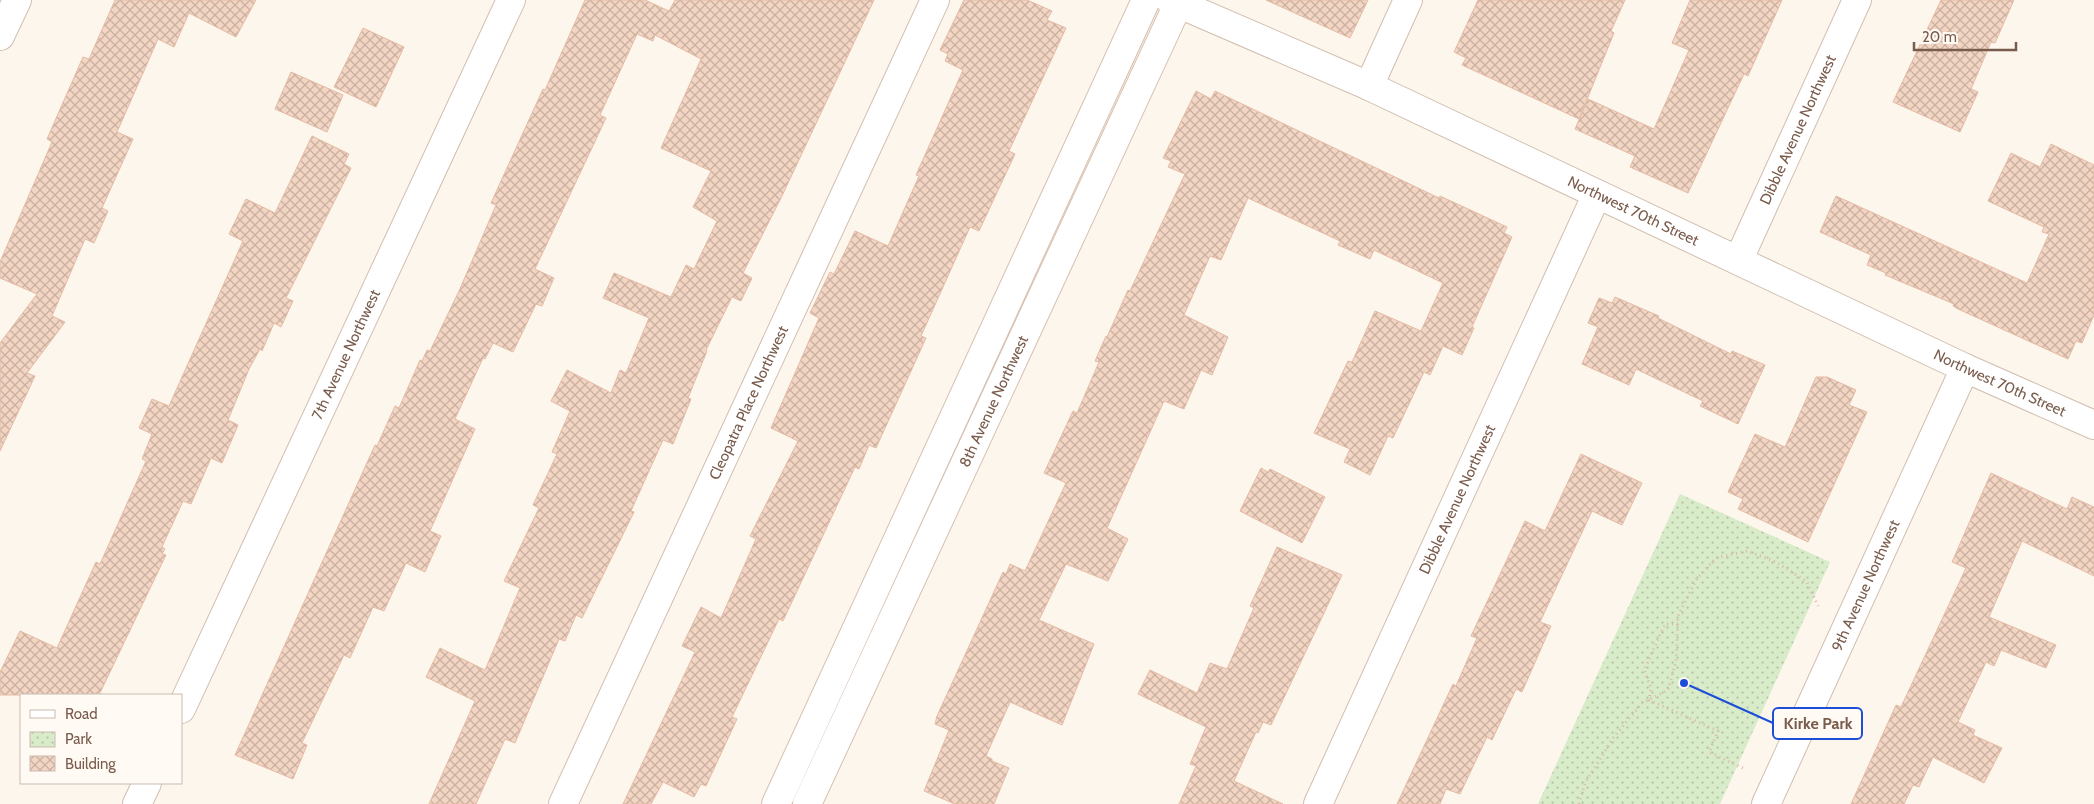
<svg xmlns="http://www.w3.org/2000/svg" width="2094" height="804" font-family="Cabin,sans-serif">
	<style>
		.park { fill: url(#park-dots) }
		.building { fill: url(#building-cross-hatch); stroke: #e6bba3 }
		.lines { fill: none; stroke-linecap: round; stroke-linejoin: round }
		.minor-casing { stroke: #d1beb0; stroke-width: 30 }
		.secondary-casing { stroke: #d6c0b0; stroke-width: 30 }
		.path { stroke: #d9b8a5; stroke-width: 3; stroke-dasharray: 1 4; stroke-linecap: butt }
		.minor { stroke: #fff; stroke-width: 28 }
		.secondary { stroke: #fff; stroke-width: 28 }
		.labels { text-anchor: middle; stroke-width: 5; stroke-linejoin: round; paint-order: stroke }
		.street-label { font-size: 15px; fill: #7a5c4d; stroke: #fffaf3 }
		.leader { fill: none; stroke: #1d4ed8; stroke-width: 2 }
		.callout-dot { fill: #1d4ed8; stroke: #fffaf3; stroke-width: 2 }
		.callout { fill: #fffaf3; stroke: #1d4ed8; stroke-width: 2 }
		.callout-label { font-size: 16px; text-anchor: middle; font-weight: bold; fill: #7a5c4d }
	</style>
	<defs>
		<pattern id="park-dots" width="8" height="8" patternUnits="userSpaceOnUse" patternTransform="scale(1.25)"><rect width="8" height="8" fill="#d8ecc9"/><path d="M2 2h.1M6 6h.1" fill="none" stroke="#b4c2a5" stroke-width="1.8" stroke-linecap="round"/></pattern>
		<pattern id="building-cross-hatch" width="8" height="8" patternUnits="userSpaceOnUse" patternTransform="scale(1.25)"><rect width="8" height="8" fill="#f3d5c3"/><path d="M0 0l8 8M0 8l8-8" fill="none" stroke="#cab0a1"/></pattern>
	</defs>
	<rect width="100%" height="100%" fill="#fdf6ec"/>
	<polygon class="park" points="1680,494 1830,562 1720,804 1538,804"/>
	<g class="building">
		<polygon points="115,0 256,0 236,37 189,13 174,47 158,39 117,132 133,139 102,208 108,211 94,243 85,239 52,316 65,322 27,373 35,376 0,451 0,343 37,294 0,278 0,262 52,142 47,139 83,57 89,59"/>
		<polygon points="585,0 645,0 669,11 675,0 874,0 781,198 743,273 752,278 741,301 732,297 706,350 707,351 688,398 691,399 673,444 663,440 631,511 634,512 582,618 576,615 565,641 559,639 515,743 505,739 476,804 429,804 475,701 426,677 440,648 485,670 520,588 504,581 539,508 533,505 557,454 552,452 570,411 551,401 567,370 611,393 620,370 626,373 649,318 603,298 614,273 671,297 686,265 694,269 717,221 693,207 711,171 661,148 701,59 655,35 653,41 637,34 600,115 606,118 535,269 554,278 542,306 536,304 513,352 493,343 485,359 483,358 455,419 475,429 430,531 441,536 425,572 406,563 384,611 373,607 350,658 344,655 302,743 307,745 293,779 235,755 375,445 377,446 395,406 399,408 420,360 422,361 427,350 430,351 459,291 496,205 491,203 543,89 545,90"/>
		<polygon points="964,0 1027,0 1052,11 1047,20 1066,28 1009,151 1015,154 979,231 970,227 921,336 926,338 876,448 869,445 859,469 855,467 783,621 779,619 732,717 737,719 706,786 701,784 694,797 663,782 651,804 623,804 695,652 682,646 701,607 721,618 756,539 750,536 798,441 771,428 819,318 810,313 830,272 834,274 855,231 888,246 919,176 916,175 963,70 945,61 948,54 940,50"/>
		<polygon points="1266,0 1368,0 1350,38"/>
		<polygon points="1478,0 1625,0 1611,31 1614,33 1579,119 1462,65 1466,58 1454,52"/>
		<polygon points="1690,0 1782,0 1748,76 1744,74 1688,193 1630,167 1635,156 1575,129 1588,99 1654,129 1689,50 1672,43"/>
		<polygon points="1941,0 2014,0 1995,43 1991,42 1971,89 1978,92 1960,132 1893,102"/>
		<polygon points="363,28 404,47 376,107 334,87"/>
		<polygon points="291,72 343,95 327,132 275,109"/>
		<polygon points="1196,91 1211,99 1215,91 1439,198 1440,196 1507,227 1504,233 1512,237 1472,327 1474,328 1462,355 1443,346 1430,375 1424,372 1393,438 1388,436 1370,475 1344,462 1350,449 1314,433 1348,361 1352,362 1375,311 1421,331 1443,283 1374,250 1370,259 1338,245 1340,241 1248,198 1221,260 1210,256 1184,315 1228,337 1212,375 1201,370 1184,409 1164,401 1107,528 1128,539 1108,581 1066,564 1039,620 1094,644 1062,725 1010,702 986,756 992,759 992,761 1009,768 994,804 955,804 924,791 949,730 935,724 937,716 1003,572 1006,574 1010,564 1025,571 1066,483 1044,473 1073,411 1077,413 1099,362 1095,361 1106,336 1107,337 1128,290 1130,291 1185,174 1168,167 1171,161 1163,158"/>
		<polygon points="312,136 349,154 344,164 351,168 286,298 293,301 281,327 274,323 262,351 260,349 249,369 228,420 238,425 222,463 211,458 191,504 183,501 162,547 165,549 162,554 166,555 99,695 0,695 0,672 20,631 57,648 96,562 100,564 146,461 142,459 152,434 139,428 152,399 169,406 243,241 229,234 246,199 275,213"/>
		<polygon points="2051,144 2094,165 2094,315 2082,343 2076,341 2068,359 1958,309 1953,306 1954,304 1885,275 1886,273 1867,265 1871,255 1820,232 1836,196 2027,283 2049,234 2042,232 2044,227 1988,201 2011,153 2040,167"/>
		<polygon points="1615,297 1659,316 1658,318 1731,354 1732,351 1765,365 1738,424 1700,406 1703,401 1636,369 1629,385 1582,364 1598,327 1588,323 1599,298 1612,303"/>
		<polygon points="1816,377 1827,377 1856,390 1849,405 1867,412 1808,542 1738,509 1743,499 1728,492 1755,434 1785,447"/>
		<polygon points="1581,454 1642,483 1622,525 1592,511 1540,622 1551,626 1522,692 1516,689 1492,740 1487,737 1460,794 1446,789 1440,804 1397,804 1453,684 1456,686 1477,638 1471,636 1525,521 1545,531"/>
		<polygon points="1261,468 1268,472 1270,469 1325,497 1302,543 1240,511"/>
		<polygon points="1991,473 2067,509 2072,497 2094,507 2094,576 2022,541 1989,617 2056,645 2046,668 2001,650 1994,666 1986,662 1958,722 1975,730 1973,735 2002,748 1984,783 1933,757 1919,787 1913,785 1904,804 1851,804 1896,705 1901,707 1966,568 1952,562"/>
		<polygon points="1277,547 1342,575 1271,725 1263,722 1258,733 1256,732 1234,781 1283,804 1179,804 1196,766 1190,764 1206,727 1138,694 1150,670 1197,693 1210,663 1227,669 1254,608 1250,606"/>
	</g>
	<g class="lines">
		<defs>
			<g id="minor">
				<path id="s1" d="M1170 0 1369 86 1965 368 2094 425"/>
				<polyline points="0,36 17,0"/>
				<polyline points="1369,86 1408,0"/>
				<path id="s2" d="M1739 259 1857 0"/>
				<path id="s3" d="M181 709 511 0"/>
				<polyline points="137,804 147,783"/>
				<path id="s4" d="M563 804 935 0"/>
				<path id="s5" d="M1318 804 1597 194"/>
				<path id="s6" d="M1766 804 1965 368"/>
			</g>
			<g id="secondary">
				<polyline points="776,804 1146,0"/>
				<path id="s7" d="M807 804 1180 0"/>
			</g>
		</defs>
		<use href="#minor" class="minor-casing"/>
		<use href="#secondary" class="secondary-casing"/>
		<g class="path">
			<polyline points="1678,624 1665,624 1644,670 1651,688 1649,700 1718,731 1709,752 1743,768"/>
			<polyline points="1579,804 1585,783 1613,738 1642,703 1668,690 1676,661 1678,616 1696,580 1716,558 1747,551 1776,562 1807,582 1818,606"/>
		</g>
		<use href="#minor" class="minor"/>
		<use href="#secondary" class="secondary"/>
	</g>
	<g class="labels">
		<g class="street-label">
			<text dy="5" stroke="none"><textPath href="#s2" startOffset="142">Dibble Avenue Northwest</textPath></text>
			<text dy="5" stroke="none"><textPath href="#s1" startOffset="509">Northwest 70th Street</textPath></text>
			<text dy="5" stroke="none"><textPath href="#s3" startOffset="391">7th Avenue Northwest</textPath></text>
			<text dy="5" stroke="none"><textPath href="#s1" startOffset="914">Northwest 70th Street</textPath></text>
			<text dy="5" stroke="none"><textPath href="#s4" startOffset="442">Cleopatra Place Northwest</textPath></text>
			<text dy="5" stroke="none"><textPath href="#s7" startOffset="444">8th Avenue Northwest</textPath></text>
			<text dy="5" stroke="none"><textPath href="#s5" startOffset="335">Dibble Avenue Northwest</textPath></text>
			<text dy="5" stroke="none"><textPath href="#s6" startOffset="240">9th Avenue Northwest</textPath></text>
		</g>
	</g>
	<path class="leader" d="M1684 683L1773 723"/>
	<circle class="callout-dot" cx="1684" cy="683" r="5"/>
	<rect class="callout" x="1773" y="708" width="89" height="31" rx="5"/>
	<g class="callout-label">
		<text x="1818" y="729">Kirke Park</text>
	</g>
	<rect x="20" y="694" width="162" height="90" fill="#fffaf3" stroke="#cabbb1"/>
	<rect x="30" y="710" width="25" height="8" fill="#ffffff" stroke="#cabbb1"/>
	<text x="65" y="719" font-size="15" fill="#7a5c4d">Road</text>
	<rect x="30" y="732" width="25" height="15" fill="url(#park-dots)" stroke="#cabbb1"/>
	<text x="65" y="744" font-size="15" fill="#7a5c4d">Park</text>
	<rect x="30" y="756" width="25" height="15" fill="url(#building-cross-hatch)" stroke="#cabbb1"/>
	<text x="65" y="769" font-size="15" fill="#7a5c4d">Building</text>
	<path d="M1914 42v8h102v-8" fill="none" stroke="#7a5c4d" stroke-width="2.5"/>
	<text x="1922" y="42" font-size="15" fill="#7a5c4d" stroke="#fffaf3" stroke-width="4" paint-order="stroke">20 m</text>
</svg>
